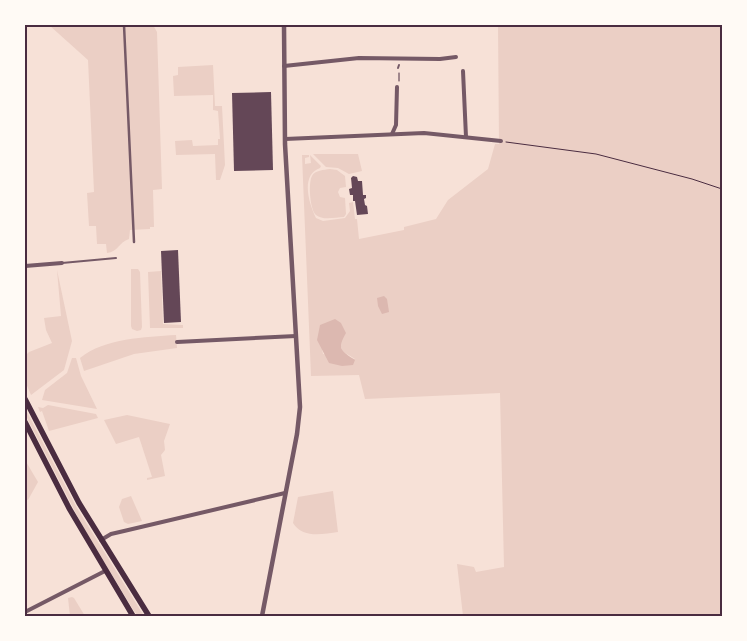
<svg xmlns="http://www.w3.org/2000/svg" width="747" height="641" font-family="Barlow,sans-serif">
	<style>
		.green { fill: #ebcfc5; fill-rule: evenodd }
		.water { fill: #dcb8b0 }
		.building { fill: #644757 }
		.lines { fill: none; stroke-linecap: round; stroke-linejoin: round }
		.path { stroke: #4a2c40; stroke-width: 1 }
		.service { stroke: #755966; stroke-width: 2 }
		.pedestrian { stroke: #755966; stroke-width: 2.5 }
		.minor { stroke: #755966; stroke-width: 4 }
		.tertiary { stroke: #755966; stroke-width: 4.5 }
		.primary { stroke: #4a2c40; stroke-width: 5.5 }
		.neatline { fill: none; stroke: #4a2c40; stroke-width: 2 }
	</style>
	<rect width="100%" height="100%" fill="#f7e1d7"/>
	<g class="green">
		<path d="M49 25H153L157 32 162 189 153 190 154 227H150V229L130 230 129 239C119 242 118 252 107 253L106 244H97L96 226H89L87 193 94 192 88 60Z"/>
		<path d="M498 25H722V616H463L457 564 474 567 476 572 504 567 500 393 365 399 359 375 311 376 302 155H309V157L305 158V164L311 163 310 155 321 166 320 168C300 175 309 204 316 218L323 221 345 218 350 211 349 203 353 202 355 219H357L359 239 404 230V227L436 219 448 200 488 169 495 144H499ZM340 343 342 351 355 359 323 354 322 349Z"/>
		<polygon points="213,65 215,106 222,106 225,165 220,180 216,180 215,154 176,155 175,141 192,140 193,146 218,145 218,139 220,139 218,111 213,110 213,95 174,96 173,76 178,75 178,67"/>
		<polygon points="313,154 358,154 362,171 349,174 338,168 326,167"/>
		<path d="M330 169 337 170 345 176 346 187 340 188 338 192 340 197 345 198 346 214 344 217C336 217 323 221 316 215 310 210 308 183 312 176 315 170 324 170 330 169Z"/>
		<polygon points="131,269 138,269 140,272 142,327 141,330 137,331 132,329 131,326"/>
		<polygon points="57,270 72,341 64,370 31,395 25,381 25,356 29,352 52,343 46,330 44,318 61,316"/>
		<polygon points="161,271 163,324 183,325 183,328 150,328 148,272"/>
		<path d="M176 335 177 348 134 354 84 371 80 358C105 338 145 337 176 335Z"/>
		<polygon points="72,358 76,358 81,376 97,409 42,400 45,390 67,373"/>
		<polygon points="48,405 96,414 98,418 49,431 42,411 40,412 38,407 43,408"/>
		<polygon points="27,412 77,508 144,616 138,616 134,611 83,527 25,414"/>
		<polygon points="127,415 170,424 164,441 165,450 161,455 165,476 147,480 147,478 152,477 139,437 116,444 104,420"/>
		<polygon points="25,460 38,482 28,500 25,499"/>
		<path d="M333 491 338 532C323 534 303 539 293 523L298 497Z"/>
		<polygon points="131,496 142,521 128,524 124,522 119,507 122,499"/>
		<polygon points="72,597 74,598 85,616 70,616 68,598"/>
	</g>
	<g class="water">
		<polygon points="384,296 387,299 389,312 382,314 378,306 377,298"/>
		<path d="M335 319 341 323 346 333C337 349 340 350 355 360L353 365 342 366 329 363 317 340 320 325Z"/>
	</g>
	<g class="building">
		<polygon points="271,92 273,170 234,171 232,93"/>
		<polygon points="353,176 357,177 358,181 362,181 363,195 366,195 366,198 364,199 365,205 367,206 368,214 357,215 355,201 353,201 353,195 350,195 349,189 352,188 351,178"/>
		<polygon points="178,250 181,322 164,323 161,251"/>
	</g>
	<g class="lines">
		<g class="path">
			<polyline points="399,81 399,73"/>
			<polyline points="506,142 596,154 692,179 722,189"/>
		</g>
		<g class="service">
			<polyline points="398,68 399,65"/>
			<polyline points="62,263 116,258"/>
		</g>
		<polyline class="pedestrian" points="124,25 134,242"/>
		<g class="minor">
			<polyline points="284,66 359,58 440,59 456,57"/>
			<polyline points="463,71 466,137"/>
			<polyline points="392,134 396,125 397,87"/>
			<polyline points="285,139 424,133 501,141"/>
			<polyline points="25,266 62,263"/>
			<polyline points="177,342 296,336"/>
			<polyline points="101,540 111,534 124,531 285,493"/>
			<polyline points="25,612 105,571"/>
		</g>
		<polyline class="tertiary" points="262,616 297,434 300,407 285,144 284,25"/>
		<g class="primary">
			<polyline points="25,399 79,503 149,616"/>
			<polyline points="25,422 69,508 133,616"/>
		</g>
	</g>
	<rect width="747" height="641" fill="none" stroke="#fffaf5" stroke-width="52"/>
	<rect x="26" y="26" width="695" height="589" class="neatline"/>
</svg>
